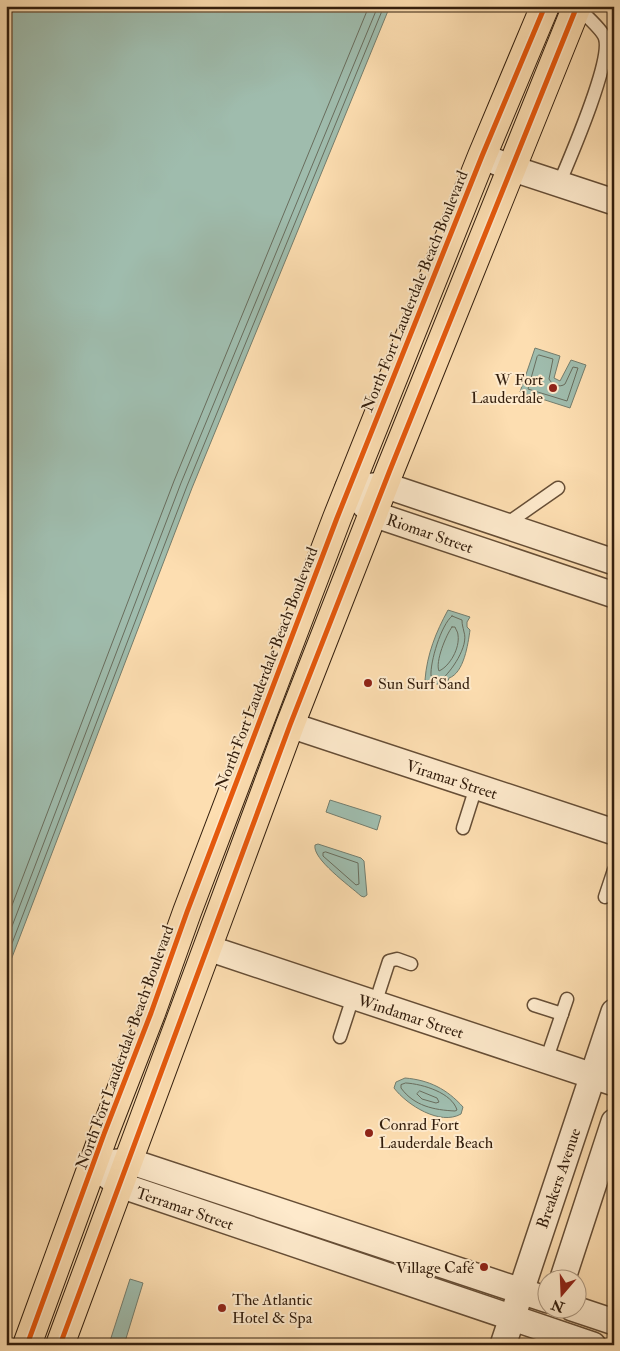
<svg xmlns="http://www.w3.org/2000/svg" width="620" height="1351" font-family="'IM FELL Double Pica',serif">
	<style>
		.water { fill: #9fbcad; stroke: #747d6d }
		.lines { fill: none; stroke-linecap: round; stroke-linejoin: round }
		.shore { stroke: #696d5d; stroke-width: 1 }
		.lane-casing { stroke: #664e36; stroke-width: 15 }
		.street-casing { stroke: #664e36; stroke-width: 28 }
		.primary-casing { stroke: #331e0d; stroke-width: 30 }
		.lane { stroke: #feeacc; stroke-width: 12 }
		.street { stroke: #feeacc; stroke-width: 25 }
		.primary { stroke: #fddeb1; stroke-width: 28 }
		.cycleway-casing { stroke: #feeacc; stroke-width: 8 }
		.cycleway { stroke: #e8590c; stroke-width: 5 }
		.poi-dot { fill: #8f2418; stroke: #feeacc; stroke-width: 2 }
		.labels { text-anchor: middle; stroke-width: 4; stroke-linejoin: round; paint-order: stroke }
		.street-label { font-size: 16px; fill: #331e0d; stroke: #feeacc }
		.poi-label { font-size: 16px; fill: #331e0d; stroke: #feeacc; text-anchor: start }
	</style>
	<rect width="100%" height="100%" fill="#fddeb1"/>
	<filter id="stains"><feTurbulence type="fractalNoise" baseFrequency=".004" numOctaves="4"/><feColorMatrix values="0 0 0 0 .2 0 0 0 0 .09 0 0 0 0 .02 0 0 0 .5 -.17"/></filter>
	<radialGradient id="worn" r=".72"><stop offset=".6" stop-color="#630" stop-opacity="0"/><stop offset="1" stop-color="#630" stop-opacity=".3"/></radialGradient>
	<g class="water">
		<polygon points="6,6 390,6 192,488 6,973"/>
		<polygon points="535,348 560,356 554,378 560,381 571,360 586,365 570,408 520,392"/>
		<path d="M448 610 470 617 467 622V627L470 630C468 644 464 673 449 678L446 687 425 680C427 654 436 632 448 610Z"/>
		<polygon points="330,800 381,816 377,830 326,812"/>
		<path d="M318 844 361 858 364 861 367 895 364 897 361 896C350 886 312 859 315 845Z"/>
		<path d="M405 1078C429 1080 447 1089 463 1107L461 1114C440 1126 407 1105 394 1088L396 1082Z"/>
		<polygon points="130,1279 143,1283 124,1345 110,1341"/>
	</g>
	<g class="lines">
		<g class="shore">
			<path d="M539 355 553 359 549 379C552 385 560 388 565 384L573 367 578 368 567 401 528 389 537 357Z"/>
			<path d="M452 616 462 620C462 625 463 627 464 632 469 646 451 672 441 680L431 676C430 662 441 625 452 616Z"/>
			<path d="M452 627H455C456 630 458 632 458 635 460 648 450 666 439 671 435 662 446 635 452 627Z"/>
			<polygon points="326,852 358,863 359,884 356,885 323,856 323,853"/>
			<polyline points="6,921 174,481 369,6"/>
			<polyline points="6,942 181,483 378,6"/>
			<polyline points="6,959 187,486 384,6"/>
			<path d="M406 1083C423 1084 452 1093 457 1110L455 1111C434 1110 414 1106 401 1088V1085Z"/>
			<polygon points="420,1091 437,1098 439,1102 436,1103 422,1099 417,1094"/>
		</g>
		<defs>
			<g id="lane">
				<path d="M559 184C570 158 612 61 605 38 602 29 584 14 577 7"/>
				<polyline points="505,525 558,488"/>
				<polyline points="463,828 476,787"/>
				<polyline points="605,897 614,870"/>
				<polyline points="375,1004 389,961 397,959 411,964"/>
				<polyline points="534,1005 562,1014"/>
				<polyline points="340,1037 353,997"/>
				<polyline points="546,1061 567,999"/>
			</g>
			<g id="street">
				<polyline points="482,156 511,168 614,202"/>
				<polyline points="364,487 384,485 614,562"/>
				<polyline points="348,488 373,514 614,595"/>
				<polyline points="290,725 614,832"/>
				<polyline points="208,948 614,1083"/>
				<polyline points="108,1163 129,1161 548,1300"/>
				<polyline points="93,1165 120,1185 593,1345"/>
				<polyline points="563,1278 614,1122"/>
				<polyline points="572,1308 614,1322"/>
				<polyline points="503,1345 614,1012"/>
			</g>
			<g id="primary">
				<polyline points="27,1345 104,1134 151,1013 187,912 337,518 482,156 545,6"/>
				<polyline points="60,1345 290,725 390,470 577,6"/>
			</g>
		</defs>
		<use href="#lane" class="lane-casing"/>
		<use href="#street" class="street-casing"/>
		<use href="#primary" class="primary-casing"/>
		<use href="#lane" class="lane"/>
		<use href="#street" class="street"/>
		<use href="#primary" class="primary"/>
		<defs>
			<g id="cycleway">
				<polyline points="27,1345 104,1134 151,1013 187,912 337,518 482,156 545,6"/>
				<polyline points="60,1345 290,725 390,470 577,6"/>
			</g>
		</defs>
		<use href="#cycleway" class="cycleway-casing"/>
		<use href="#cycleway" class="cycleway"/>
	</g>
	<g class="poi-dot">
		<circle cx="553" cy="388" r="5"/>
		<circle cx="368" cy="683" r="5"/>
		<circle cx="369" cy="1133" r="5"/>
		<circle cx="484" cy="1267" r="5"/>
		<circle cx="222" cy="1308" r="5"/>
	</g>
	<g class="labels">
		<g class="street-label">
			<text transform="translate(414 291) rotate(-68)" y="6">North Fort Lauderdale Beach Boulevard</text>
			<text transform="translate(430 533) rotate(19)" y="6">Riomar Street</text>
			<text transform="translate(266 668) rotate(-69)" y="6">North Fort Lauderdale Beach Boulevard</text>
			<text transform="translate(452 779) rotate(18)" y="6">Viramar Street</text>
			<text transform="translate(411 1016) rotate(18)" y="6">Windamar Street</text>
			<text transform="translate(124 1047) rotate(-70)" y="6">North Fort Lauderdale Beach Boulevard</text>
			<text transform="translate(558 1178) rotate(-71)" y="6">Breakers Avenue</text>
			<text transform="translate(185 1208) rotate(19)" y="6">Terramar Street</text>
		</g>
		<g class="poi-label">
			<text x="543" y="385" text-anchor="end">W Fort<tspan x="543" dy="18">Lauderdale</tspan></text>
			<text x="378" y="689">Sun Surf Sand</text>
			<text x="379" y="1130">Conrad Fort<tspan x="379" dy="18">Lauderdale Beach</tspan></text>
			<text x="474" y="1273" text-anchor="end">Village Café</text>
			<text x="232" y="1305">The Atlantic<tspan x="232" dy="18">Hotel &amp; Spa</tspan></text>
		</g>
	</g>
	<rect width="620" height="1351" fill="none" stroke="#fddeb1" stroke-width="25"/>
	<rect x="8" y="8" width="605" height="1336" fill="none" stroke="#331e0d" stroke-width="2.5"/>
	<rect x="12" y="12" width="595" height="1326" fill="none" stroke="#331e0d"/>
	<g transform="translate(562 1294) rotate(199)"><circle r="24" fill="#feeacc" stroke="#ad9880"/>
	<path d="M0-4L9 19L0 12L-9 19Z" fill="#8f2418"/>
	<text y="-8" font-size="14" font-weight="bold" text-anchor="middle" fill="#331e0d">N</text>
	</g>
	<rect width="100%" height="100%" filter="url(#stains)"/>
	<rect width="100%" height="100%" fill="url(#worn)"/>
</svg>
